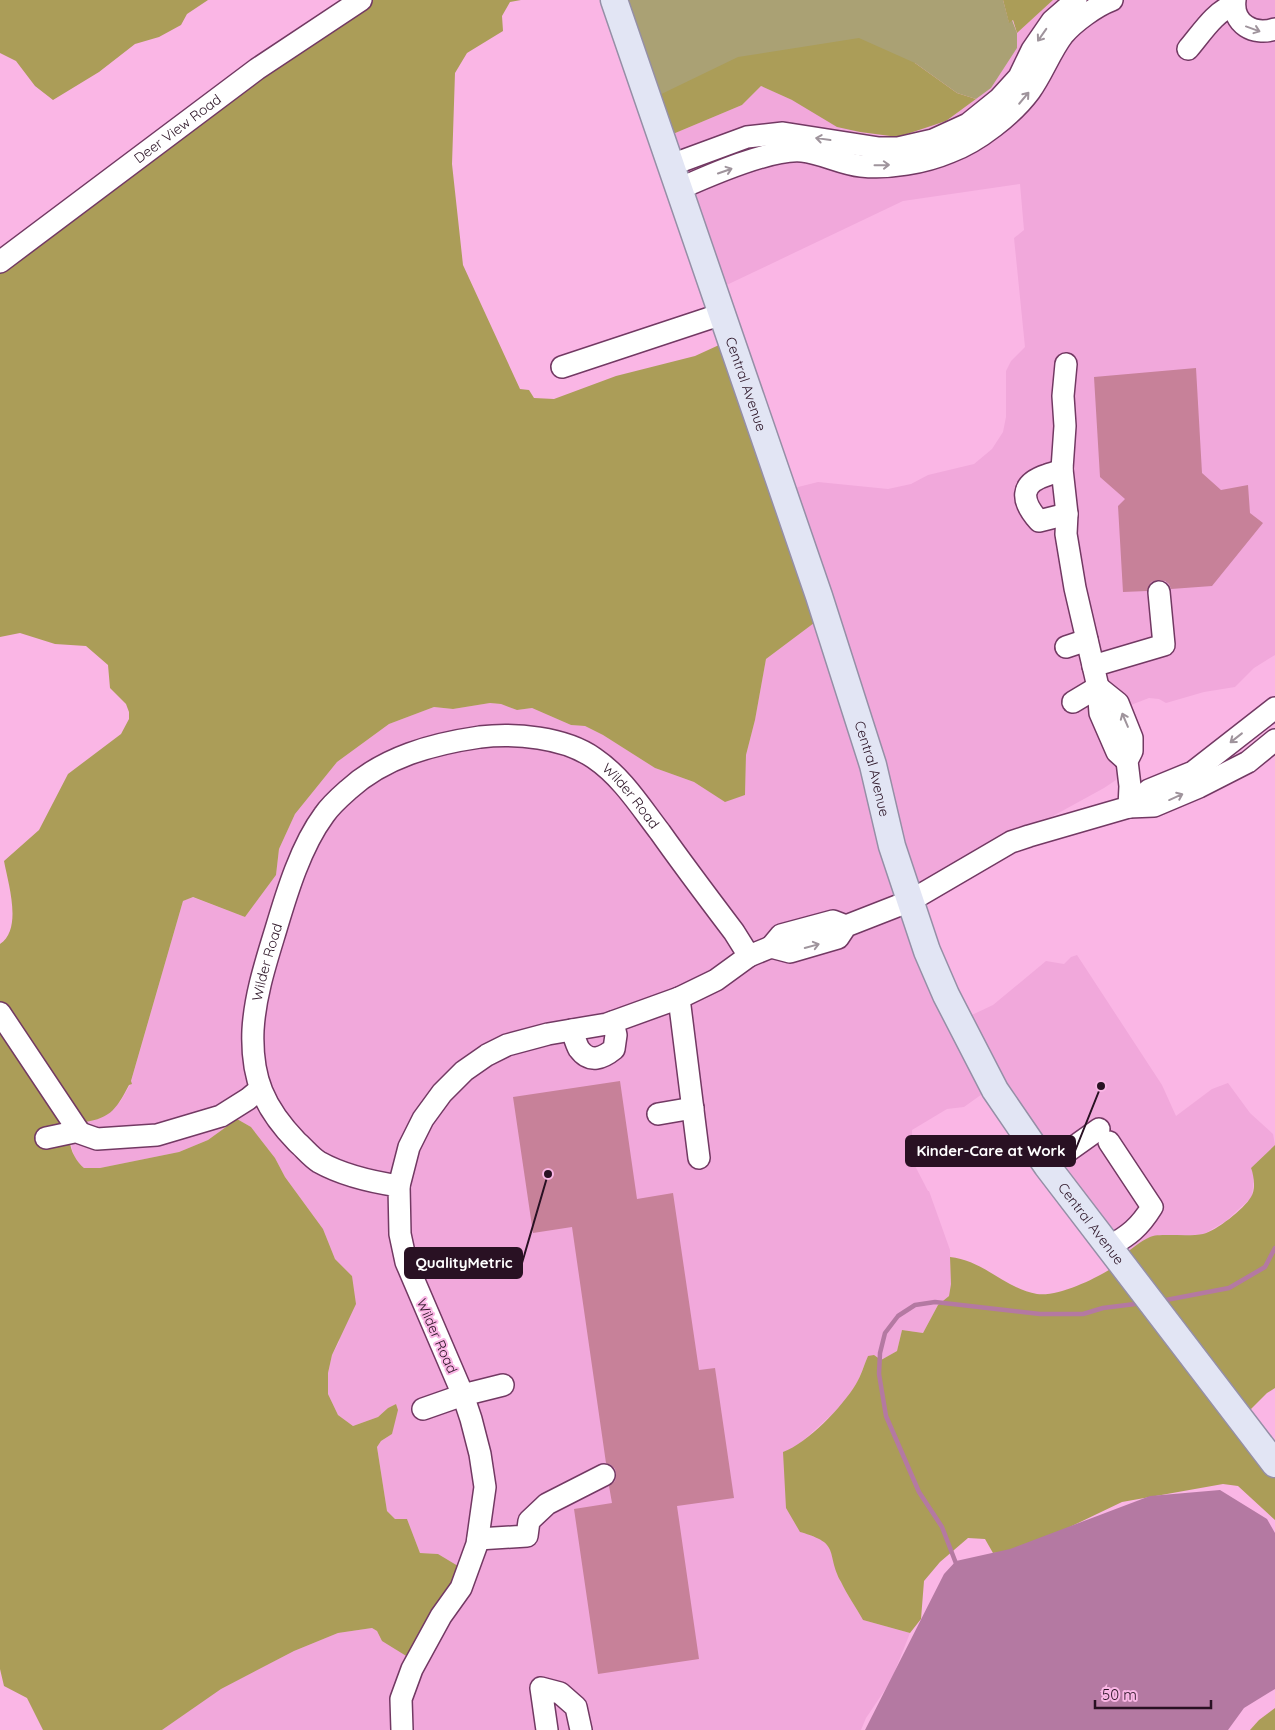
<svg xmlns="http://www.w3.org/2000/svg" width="1275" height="1730" font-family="Quicksand,sans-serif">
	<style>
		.built { fill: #f1a8db }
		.green { fill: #aaa174 }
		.forest { fill: #ab9d58 }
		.water { fill: #b479a2 }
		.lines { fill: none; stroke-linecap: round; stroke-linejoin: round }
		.stream { stroke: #b479a2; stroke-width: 4.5 }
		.building { fill: #c78199 }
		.minor-casing { stroke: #723963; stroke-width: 24 }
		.major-casing { stroke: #958fa6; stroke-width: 29 }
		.minor { stroke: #fff; stroke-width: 21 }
		.major { stroke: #e2e5f4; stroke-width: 26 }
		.oneway { stroke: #9f949c }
		.labels { text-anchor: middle; stroke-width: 4; stroke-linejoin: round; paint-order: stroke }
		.street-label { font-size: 14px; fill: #291123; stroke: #fab6e5 }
		.leader { fill: none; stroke: #291123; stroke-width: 2 }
		.callout-dot { fill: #291123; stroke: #fab6e5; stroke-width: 2 }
		.callout { fill: #291123; stroke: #291123; stroke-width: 2 }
		.callout-label { font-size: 15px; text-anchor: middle; font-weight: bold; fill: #fff }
	</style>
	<rect width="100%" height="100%" fill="#fab6e5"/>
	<polygon class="built" points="1053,0 1275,0 1275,655 1254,668 1235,687 1204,692 1166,703 1159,699 1149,698 1123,708 1119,778 1104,788 1053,816 912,898 959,1021 993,1005 1046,961 1064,964 1071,957 1077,955 1162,1085 1176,1116 1212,1089 1228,1083 1250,1113 1273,1134 1275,1145 1251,1168 1254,1177 1252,1197 1226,1221 1204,1234 1183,1236 1123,1256 992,1087 964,1107 947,1109 912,1130 912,1160 928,1191 929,1191 950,1250 951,1284 949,1296 938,1305 923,1333 902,1330 897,1351 881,1360 868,1356 857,1383 841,1406 805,1439 793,1449 800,1532 817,1537 830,1547 840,1581 863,1620 910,1633 891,1681 866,1718 861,1730 162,1730 220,1689 294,1651 338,1633 372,1628 377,1631 382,1641 438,1554 420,1553 407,1519 395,1519 387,1511 377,1447 381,1441 392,1434 396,1404 388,1408 378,1417 353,1426 338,1415 328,1394 328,1373 332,1355 339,1342 352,1276 335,1259 323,1229 285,1177 275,1158 251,1127 237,1119 208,1140 179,1152 100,1168 84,1168 76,1161 72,1149 70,1137 72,1128 120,1102 130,1085 183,901 192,897 245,917 276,875 279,849 295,814 337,762 389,724 434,707 453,709 490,703 501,704 517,710 532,708 571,725 585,726 603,735 655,768 694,782 724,801 745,795 746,755 755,720 766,659 822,617 782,491 818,482 888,489 911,484 928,475 974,464 992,449 1003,432 1006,417 1006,371 1011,361 1025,347 1014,238 1024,230 1020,184 903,201 714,291 661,139 742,105 761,86 792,100 946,121 991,88 1017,48 1017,33"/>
	<polygon class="green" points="613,0 1003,0 1009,22 1012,20 1017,33 1017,48 991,88 976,99 957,93 915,63 649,100"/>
	<g class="forest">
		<polygon points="0,0 208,0 187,14 181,25 159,37 135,44 99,72 53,100 35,86 16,61 0,53"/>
		<path d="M344 0H521L510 2 502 16 503 31 467 53 455 73 452 164 463 265 520 389 529 390 534 398 554 399 616 376 695 356 730 340 822 617 766 659 755 720 746 755 745 795 725 802 694 782 655 768 603 735 585 726 571 725 532 708 517 710 501 704 490 703 453 709 434 707 389 724 337 762 295 814 279 849 276 875 245 917 193 897 183 901 131 1081 132 1084 129 1085C115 1112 109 1119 79 1123 76 1127 71 1133 70 1138 69 1149 76 1161 84 1168H100L179 1152 208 1140 237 1119 251 1127 275 1158 285 1177 323 1229 335 1259 352 1276 356 1304 332 1355 328 1373V1394L338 1415 353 1426 378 1417 388 1408 396 1404 398 1410 392 1434 381 1441 377 1447 387 1511 395 1519H407L420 1553 438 1554 463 1569 416 1662 382 1641 377 1631 372 1628 338 1633 294 1651 221 1689 162 1730H43L27 1698 4 1686 0 1669V944C23 929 8 883 4 861L39 830 68 774 121 734 129 719V712L126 704 110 688 108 665 86 646 55 644 20 633 0 637V260Z"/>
		<polygon points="1003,0 1053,0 1017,33 1013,20 1009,23"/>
		<polygon points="859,38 915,63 957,93 976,99 946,121 898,137 860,132 837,127 792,100 761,86 742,105 661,139 649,100 738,57"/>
		<path d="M1275 1145V1388L1267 1393 1242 1418 1275 1466V1520L1238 1486 1223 1484 1122 1502 1051 1536 1027 1550 993 1553 985 1539 968 1538 940 1562 924 1581 921 1619 910 1633 863 1620C856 1607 847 1595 841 1582 825 1552 842 1544 800 1532L786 1508 783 1452C808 1443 842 1407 856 1384 861 1376 864 1365 868 1356L874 1355 881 1360 897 1351 902 1330 923 1333 938 1305 949 1296 951 1284 950 1257C983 1260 1006 1289 1037 1294 1058 1297 1095 1279 1112 1268 1116 1265 1118 1260 1122 1257 1129 1250 1141 1241 1150 1237 1158 1233 1190 1237 1203 1234 1216 1231 1244 1209 1251 1197 1256 1189 1254 1176 1251 1168Z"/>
		<polygon points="1275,1708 1275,1730 1250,1730 1259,1720"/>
	</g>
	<polygon class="water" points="1220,1490 1267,1519 1275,1533 1275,1689 1244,1708 1228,1730 865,1730 944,1574 956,1561 1010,1549 1150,1496"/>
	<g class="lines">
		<g class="stream">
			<polyline points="1166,1300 1229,1288 1265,1267 1275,1248"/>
			<polyline points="957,1566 942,1527 919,1492 886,1416 879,1374 880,1353 885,1333 898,1316 915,1305 935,1302 1040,1314 1083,1314 1103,1308 1135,1304"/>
		</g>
	</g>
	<g class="building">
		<polygon points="1196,368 1202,473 1221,490 1248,485 1250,513 1263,523 1212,586 1171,589 1169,584 1165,581 1158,580 1151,582 1147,591 1123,592 1118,506 1125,499 1100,477 1094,377"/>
		<polygon points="620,1081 637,1199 673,1193 699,1370 715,1368 734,1498 677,1506 699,1659 598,1674 574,1509 612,1503 609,1486 615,1481 616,1475 615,1469 611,1465 606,1463 572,1227 533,1233 513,1097"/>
	</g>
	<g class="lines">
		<defs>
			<g id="minor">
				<path d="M1235 0C1232 24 1254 36 1275 29"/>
				<path d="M1188 49C1201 34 1215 11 1234 5"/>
				<polyline points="671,165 747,137 783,133 879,148 898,148 933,140 968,124 999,99 1019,77 1032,50 1052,21 1076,0"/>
				<path d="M679 189C708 176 771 148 802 151 822 153 841 164 861 166 889 169 924 163 950 152 978 142 1013 114 1030 91 1043 73 1050 52 1063 35 1074 22 1096 6 1112 0"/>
				<path id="s1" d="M0 262 257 69 361 0"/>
				<polyline points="1066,364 1063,396 1065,426 1062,469 1067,514 1066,534 1075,588 1098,687 1100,713 1117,752 1127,761"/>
				<polyline points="562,367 722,314"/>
				<path d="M1062 469C1057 473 1052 473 1047 475 1019 484 1021 501 1039 521L1067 514"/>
				<polyline points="1066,647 1087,640"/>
				<polyline points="1093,666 1164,645 1159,592"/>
				<polyline points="1073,702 1098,687"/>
				<polyline points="1129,807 1149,790 1193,772 1275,708"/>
				<polyline points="1129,807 1154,806 1199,787 1248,762 1275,740"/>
				<polyline points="771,947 781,935 833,921 846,926"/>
				<polyline points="0,1013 80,1133 97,1139 157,1135 221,1116 248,1099 260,1089"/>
				<path d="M572 1030C574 1036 576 1044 579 1049 590 1064 603 1058 614 1049L616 1035 613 1022"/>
				<polyline points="658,1114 693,1108"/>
				<polyline points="46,1138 79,1131"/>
				<polyline points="699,1158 679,998 716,980 749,956"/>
				<polyline points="1047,1166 1099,1129"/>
				<polyline points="399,1186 409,1147 423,1119 442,1093 464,1071 487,1055 507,1045 548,1034 607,1024 679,998"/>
				<path d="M1109 1247C1129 1235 1139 1228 1152 1207L1109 1142"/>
				<polyline points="423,1409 463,1395 503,1385"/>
				<polyline points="478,1539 527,1536 529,1521 547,1504 604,1475"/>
				<path id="s2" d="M402 1730 401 1699 412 1669 441 1616 461 1588 477 1544 485 1487 480 1454 471 1419 463 1395 406 1262 400 1234 399 1186C372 1182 344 1176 319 1162 311 1157 304 1148 297 1142 264 1108 251 1078 253 1030 255 995 266 962 276 929 287 892 301 846 324 815 330 806 340 797 348 790 384 757 432 744 480 737 515 733 564 737 594 758 622 777 640 806 660 832 684 866 709 899 734 932L749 956 771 947 790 952 838 938 846 926 910 901 1011 842 1029 836 1129 807 1130 786 1127 761 1132 751V738L1118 703 1098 687"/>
				<polyline points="547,1730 541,1688 560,1693 576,1707 581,1730"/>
			</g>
			<g id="major">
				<path id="s3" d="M614 0 819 596 873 765 892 846 927 951 946 995 995 1090 1047 1166 1275 1464"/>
			</g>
		</defs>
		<use href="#minor" class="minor-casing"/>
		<use href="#major" class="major-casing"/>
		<use href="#minor" class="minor"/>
		<use href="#major" class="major"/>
	</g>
	<defs><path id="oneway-shaft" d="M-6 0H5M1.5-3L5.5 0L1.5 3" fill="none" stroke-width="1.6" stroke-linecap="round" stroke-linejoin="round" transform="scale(1.25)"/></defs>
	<g class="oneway">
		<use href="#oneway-shaft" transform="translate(1253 29) rotate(20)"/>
		<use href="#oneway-shaft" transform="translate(1042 35) rotate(125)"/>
		<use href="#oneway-shaft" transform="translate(1024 98) rotate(-50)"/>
		<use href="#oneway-shaft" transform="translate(823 139) rotate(-172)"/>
		<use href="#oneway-shaft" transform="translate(882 165) rotate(-1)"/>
		<use href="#oneway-shaft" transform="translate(725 171) rotate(-19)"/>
		<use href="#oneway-shaft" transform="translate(1125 720) rotate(-113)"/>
		<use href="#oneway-shaft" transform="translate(1236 738) rotate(142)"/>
		<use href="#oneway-shaft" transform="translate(1176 797) rotate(-24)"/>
		<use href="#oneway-shaft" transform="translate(812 946) rotate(-15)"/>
	</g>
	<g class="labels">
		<g class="street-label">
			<text dy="5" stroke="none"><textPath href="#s1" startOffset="222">Deer View Road</textPath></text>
			<text dy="5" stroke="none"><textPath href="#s3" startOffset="406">Central Avenue</textPath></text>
			<text dy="5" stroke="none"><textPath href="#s3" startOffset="811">Central Avenue</textPath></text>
			<text dy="5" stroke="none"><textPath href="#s2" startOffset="1395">Wilder Road</textPath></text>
			<text dy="5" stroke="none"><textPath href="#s2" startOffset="886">Wilder Road</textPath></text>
			<text dy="5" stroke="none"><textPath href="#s3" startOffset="1321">Central Avenue</textPath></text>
			<text transform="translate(437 1336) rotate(66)" y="5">Wilder Road</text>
		</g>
	</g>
	<path class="leader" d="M1101 1086L1075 1151M548 1174L522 1263"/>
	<g class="callout-dot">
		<circle cx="1101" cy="1086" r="5"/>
		<circle cx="548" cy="1174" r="5"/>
	</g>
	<g class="callout">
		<rect x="906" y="1136" width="169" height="30" rx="5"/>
		<rect x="405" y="1248" width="117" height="30" rx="5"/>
	</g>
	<g class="callout-label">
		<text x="991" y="1156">Kinder-Care at Work</text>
		<text x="464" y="1268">QualityMetric</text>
	</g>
	<path d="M1095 1700v8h116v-8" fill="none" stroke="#291123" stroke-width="2.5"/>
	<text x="1102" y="1700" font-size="15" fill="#291123" stroke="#fab6e5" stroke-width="4" paint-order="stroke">50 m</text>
</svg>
